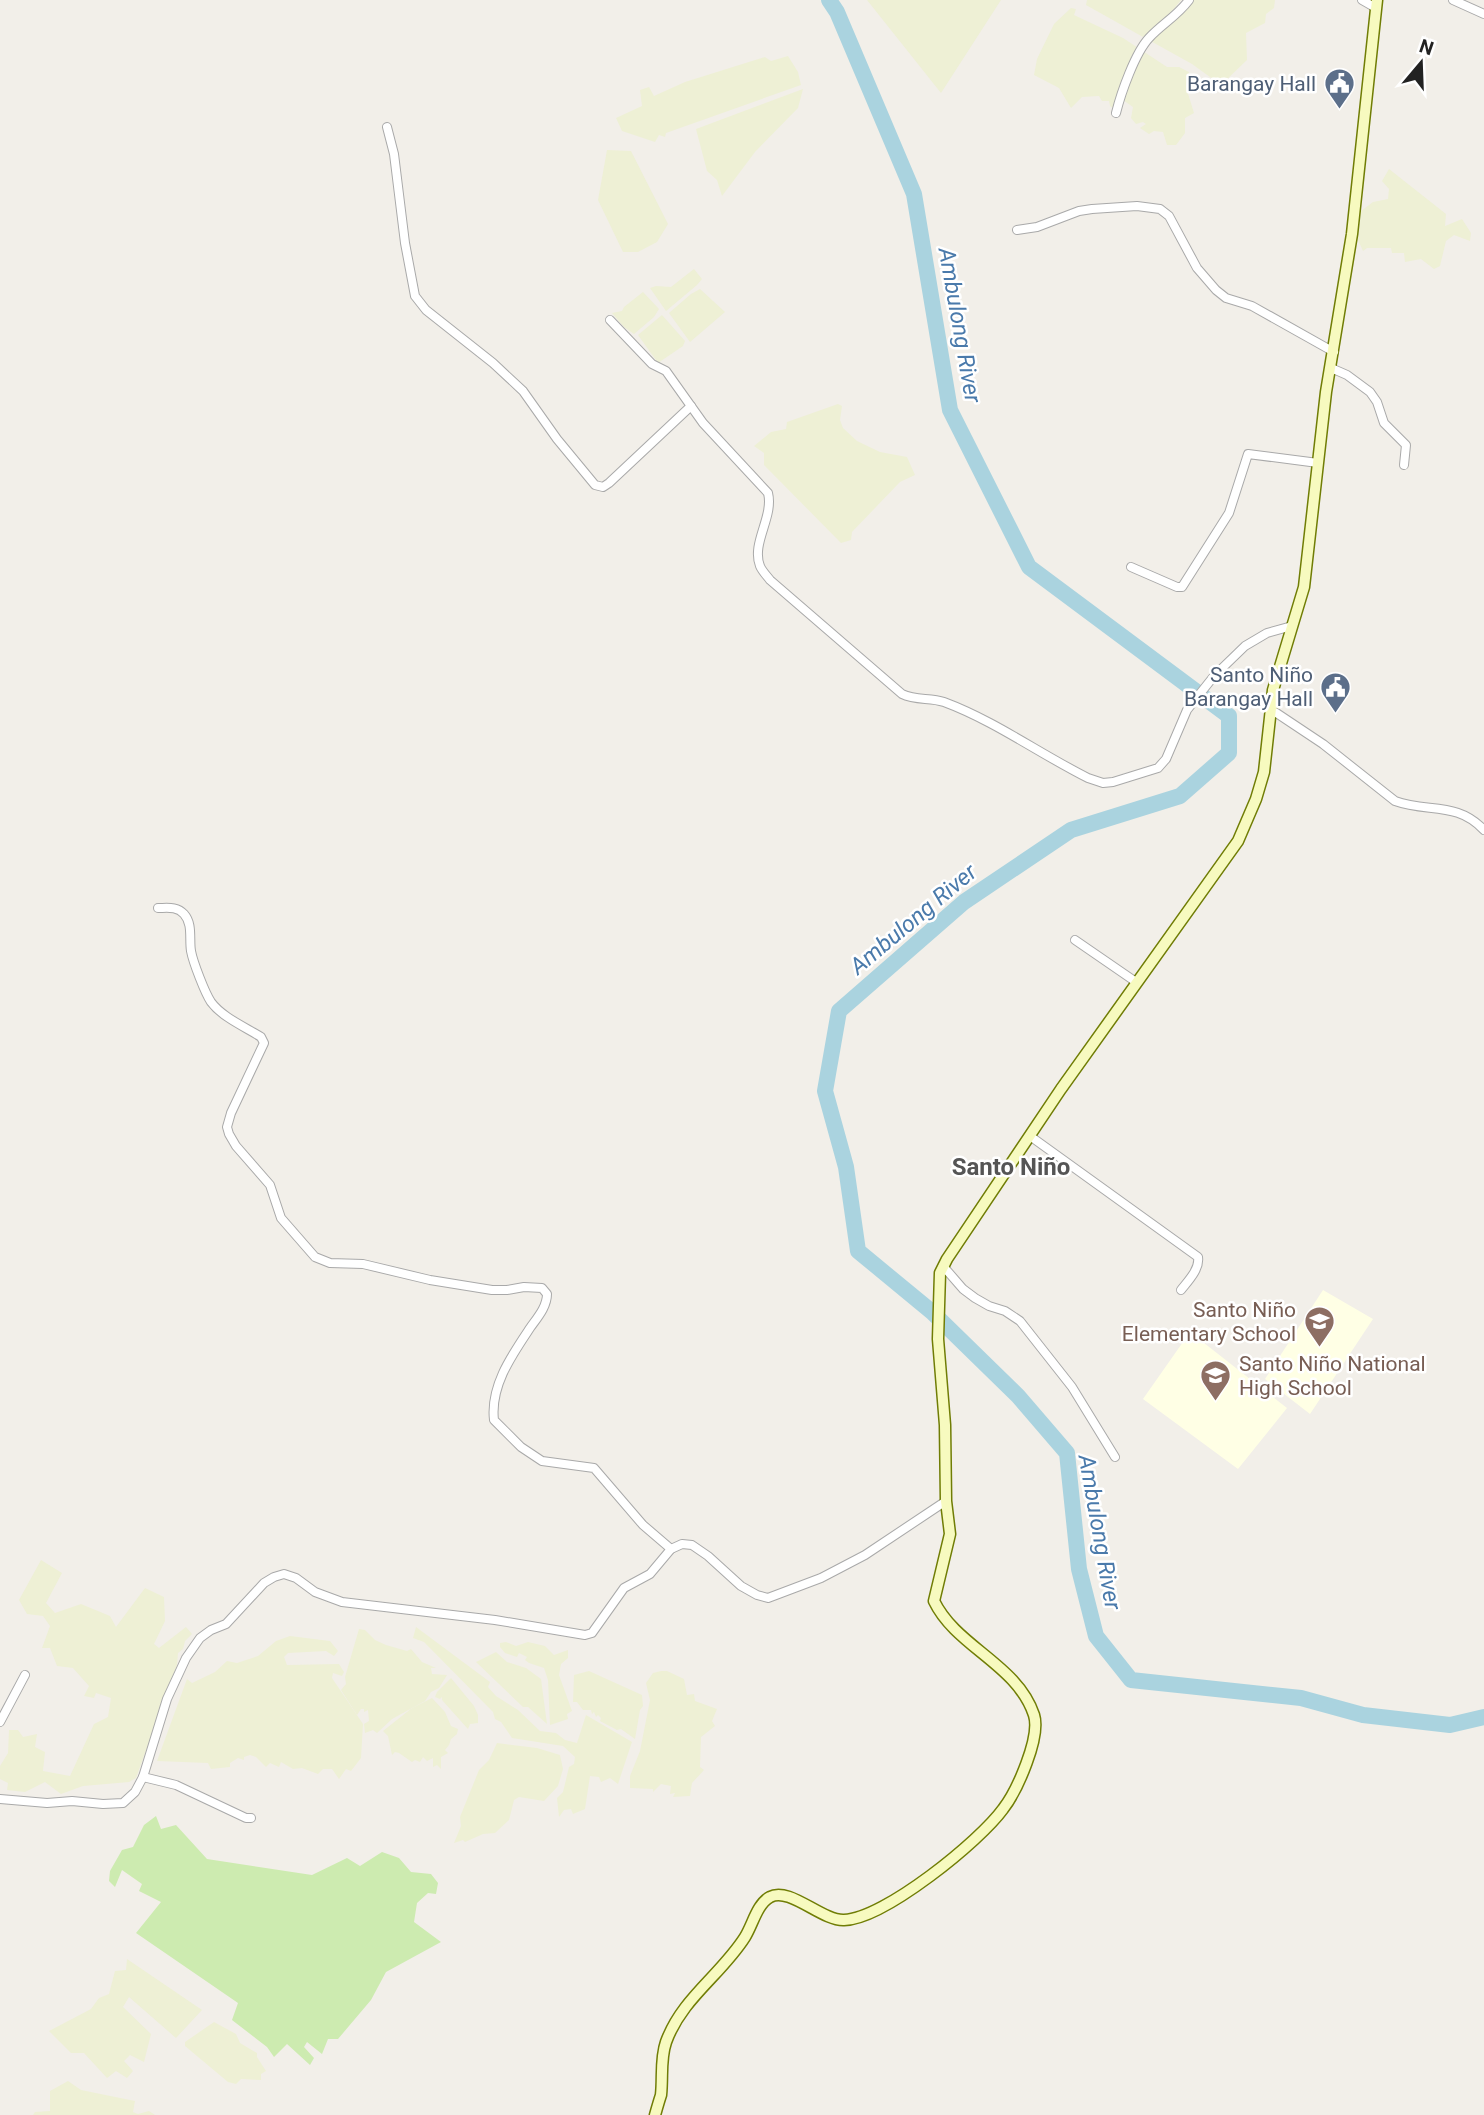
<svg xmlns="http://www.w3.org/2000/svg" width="1484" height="2115" font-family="Roboto,sans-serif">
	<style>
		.education { fill: #ffffe5 }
		.farmland { fill: #eef0d5 }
		.grass { fill: #cdebb0 }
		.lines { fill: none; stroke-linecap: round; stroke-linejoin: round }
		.river { stroke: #aad3df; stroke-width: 16 }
		.street-casing { stroke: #a9a9a9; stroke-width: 10 }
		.secondary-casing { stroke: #707d05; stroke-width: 13 }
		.street { stroke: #fff; stroke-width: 8 }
		.secondary { stroke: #f7fabf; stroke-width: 10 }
		.labels { text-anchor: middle; stroke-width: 5; stroke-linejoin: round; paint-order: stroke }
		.service-label { font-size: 21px; fill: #4e5e75; stroke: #fff; text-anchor: end }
		.education-label { font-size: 21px; fill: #785e54; stroke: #fff; text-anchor: end }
		.water-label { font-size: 23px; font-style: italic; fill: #4a7aab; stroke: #fff }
		.quarter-label { font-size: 24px; font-weight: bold; fill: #555; stroke: #fff }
	</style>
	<rect width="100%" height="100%" fill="#f2efe9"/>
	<g class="education">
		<polygon points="1323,1290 1373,1319 1310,1414 1265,1379"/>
		<polygon points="1190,1332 1287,1408 1238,1469 1143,1399"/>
	</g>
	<g class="farmland">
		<polygon points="867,0 1001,0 941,93"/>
		<polygon points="1087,0 1181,0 1169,15 1143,37 1086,5"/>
		<polygon points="1187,0 1275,0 1274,8 1266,14 1265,23 1246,33 1247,60 1221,85 1192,64 1147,39"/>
		<polygon points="1071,8 1076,9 1074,15 1123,38 1167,67 1179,67 1189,72 1186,87 1194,113 1185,118 1185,133 1176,145 1167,145 1163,132 1154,131 1149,134 1140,128 1146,124 1143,122 1136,124 1131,118 1133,107 1123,100 1117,111 1110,106 1109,101 1102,101 1099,96 1082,97 1071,108 1059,88 1034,75 1037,59 1054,24"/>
		<polygon points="788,56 798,72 801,85 666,133 665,137 659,135 655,142 622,131 616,118 642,106 640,90 649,87 654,96 685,82 765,57 771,61"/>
		<polygon points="803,89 798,108 755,152 722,196 717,180 707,171 696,129"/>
		<polygon points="607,150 631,151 668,224 657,242 638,252 623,252 598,200"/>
		<polygon points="1389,169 1446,214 1445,226 1462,219 1471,233 1470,241 1454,235 1446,241 1440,266 1434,269 1421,259 1405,262 1404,253 1392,253 1391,248 1367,248 1363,251 1357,238 1361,211 1373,202 1388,199 1389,189 1382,181"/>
		<polygon points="694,269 702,279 697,285 666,311 650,288 656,286 671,287"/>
		<polygon points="700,289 725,312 690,342 669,313 691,294"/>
		<polygon points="643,292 659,309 654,317 634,334 624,327 612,313 622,311 624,307"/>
		<polygon points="662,315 685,341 683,346 658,363 638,335"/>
		<polygon points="838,404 842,406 840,420 843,428 857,441 880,452 907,457 915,475 900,482 852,532 851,540 841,543 764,465 764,453 754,446 771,432 786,429 787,422"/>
		<polygon points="41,1560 62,1573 46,1603 55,1613 81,1604 110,1616 116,1627 145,1588 164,1597 165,1621 154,1644 159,1648 186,1627 192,1634 185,1641 183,1649 178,1653 177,1665 136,1778 129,1782 83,1786 61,1794 45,1782 25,1792 7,1790 8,1783 0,1779 0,1766 8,1753 9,1730 18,1730 23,1737 37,1734 35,1747 45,1752 43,1771 70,1776 94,1724 108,1717 111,1698 96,1693 94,1698 84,1696 89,1686 73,1668 57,1666 50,1648 42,1648 50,1626 43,1616 27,1614 19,1600"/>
		<polygon points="416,1627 490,1682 488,1687 496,1696 518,1710 540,1731 556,1733 565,1740 577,1743 586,1715 632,1742 618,1784 610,1778 601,1782 599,1777 590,1776 585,1809 573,1814 571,1809 564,1810 559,1817 557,1798 563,1792 569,1767 574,1764 575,1757 563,1746 512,1738 501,1722 495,1719 493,1712 424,1642 413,1638"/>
		<polygon points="359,1629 365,1630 375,1640 386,1645 407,1651 411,1649 422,1662 436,1668 431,1668 432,1674 447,1675 439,1688 431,1692 425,1701 392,1719 377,1733 373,1730 365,1733 364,1724 369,1721 368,1710 364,1712 364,1709 361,1709 357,1715 341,1690 346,1684 345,1677"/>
		<polygon points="290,1636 330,1641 338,1651 334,1656 326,1651 288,1653 284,1657 287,1665 339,1664 344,1672 342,1676 333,1673 332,1678 363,1724 361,1758 351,1771 346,1769 339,1779 332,1769 323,1769 318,1774 302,1768 293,1769 281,1762 279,1767 270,1763 266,1767 256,1757 250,1755 244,1757 244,1760 238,1758 230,1763 230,1767 211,1769 208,1763 157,1761 187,1679 192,1683 215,1672 227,1661 237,1663 258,1656 276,1641"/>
		<polygon points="506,1642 516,1646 528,1642 545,1646 554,1655 568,1650 568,1658 561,1664 559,1675 572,1711 567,1714 568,1719 550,1725 548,1680 544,1668 529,1663 525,1660 527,1657 519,1653 517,1657 505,1653 500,1647 500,1643"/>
		<polygon points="496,1652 507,1662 526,1668 541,1679 547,1724 528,1707 523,1707 476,1662"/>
		<polygon points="589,1671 642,1695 643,1706 640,1710 635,1739 621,1729 617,1730 600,1721 601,1718 598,1715 596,1717 594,1712 592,1714 591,1710 583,1710 577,1702 573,1702 574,1675"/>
		<polygon points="661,1671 667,1671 684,1679 687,1695 694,1694 695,1701 717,1709 712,1721 715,1726 701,1737 700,1767 704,1770 692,1783 690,1796 673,1797 675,1793 670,1794 671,1786 661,1784 653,1792 653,1789 630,1788 630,1776 640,1751 650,1700 646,1683 653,1673"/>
		<polygon points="451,1678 474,1706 478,1715 478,1723 470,1724 468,1729 442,1700 442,1697 440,1699 435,1697 437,1692"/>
		<polygon points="432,1698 445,1712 451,1726 458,1729 457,1734 451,1739 449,1745 445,1750 448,1753 441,1757 441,1769 437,1765 433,1767 433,1758 427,1761 423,1757 420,1762 415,1760 412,1762 399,1753 395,1752 392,1755 388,1736 383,1731 412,1708"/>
		<polygon points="497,1743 537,1748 560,1755 563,1769 558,1786 544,1801 519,1797 514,1800 509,1820 495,1833 483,1834 465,1842 463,1840 454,1843 461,1826 460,1817 479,1770 489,1760"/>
		<polygon points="127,1959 202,2010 176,2038 129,1997 123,2007 151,2034 144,2062 130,2055 124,2061 133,2071 127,2078 116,2071 107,2078 84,2053 71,2053 49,2031 91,2009 99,1998 109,1994 115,1971 126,1970"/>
		<polygon points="214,2022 236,2034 240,2043 257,2053 257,2057 266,2071 261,2074 261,2080 241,2079 236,2084 228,2082 185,2046 185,2042"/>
		<polygon points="68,2081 81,2090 135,2101 133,2112 138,2114 149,2111 155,2115 33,2115 35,2112 50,2111 50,2091"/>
	</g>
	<polygon class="grass" points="156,1816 161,1829 176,1825 207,1859 312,1875 347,1858 360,1866 382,1852 399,1858 411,1872 431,1874 438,1883 436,1894 428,1893 417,1903 414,1922 441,1942 386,1972 371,2000 338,2039 328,2039 322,2054 307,2042 304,2047 314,2058 310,2065 287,2044 274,2057 267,2047 232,2020 238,2003 136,1933 161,1902 139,1891 142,1884 122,1870 115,1887 109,1881 110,1871 122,1850 133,1847 144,1825"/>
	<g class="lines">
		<polyline class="river" points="829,0 837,12 914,194 950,410 1029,567 1229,716 1229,753 1180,796 1071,830 964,902 839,1011 825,1091 846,1167 858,1251 932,1312 1018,1396 1067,1453 1079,1569 1096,1636 1131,1680 1301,1698 1363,1715 1450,1725 1484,1717"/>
		<defs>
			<g id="street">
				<polyline points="1362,0 1376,8"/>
				<polyline points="1453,0 1484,14"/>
				<path d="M1116 113C1121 93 1135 53 1149 38 1162 24 1177 16 1189 0"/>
				<polyline points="387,127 394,154 405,243 415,296 426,310 493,363 523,391 557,439 595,485 603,487 609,483 691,406"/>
				<polyline points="1017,230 1037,227 1079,211 1092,209 1137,206 1160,209 1169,216 1197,268 1216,290 1226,298 1252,306 1334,352"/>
				<path d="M610 320 652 364 666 371 703 423 768 493C774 517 751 543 760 566 762 571 767 576 770 580L902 694C916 701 930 697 944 702 995 721 1040 754 1088 778L1103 783 1113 782 1158 768 1166 759 1187 710 1214 676 1245 646 1267 633 1292 626"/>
				<polyline points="1331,368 1347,375 1370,392 1377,402 1384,423 1406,445 1404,465"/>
				<polyline points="1131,567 1177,587 1182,587 1229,513 1248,454 1318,463"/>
				<path d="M1269 708 1323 744 1395 801C1428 813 1457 801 1484 830"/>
				<path d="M158 908C167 908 177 906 184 914 193 924 189 939 191 951 193 962 205 993 211 1002 222 1017 245 1027 261 1037L264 1043 231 1113 227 1127 229 1134 236 1146 270 1185 281 1218 315 1257 330 1263 363 1264 430 1280 492 1290H507L524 1287 542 1288 547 1294C547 1307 537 1318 530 1328 512 1355 490 1386 494 1420L521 1447 542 1461 594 1468 643 1525 671 1549"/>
				<polyline points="1075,940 1136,982"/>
				<path d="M1030 1136 1198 1257C1200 1269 1188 1281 1181 1290"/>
				<polyline points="943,1266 963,1289 975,1298 989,1306 1005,1311 1020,1321 1072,1387 1115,1457"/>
				<polyline points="0,1722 25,1675"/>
				<polyline points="143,1777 176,1785 246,1818 251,1818"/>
				<polyline points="0,1799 47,1803 72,1801 103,1804 123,1803 135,1792 143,1777 167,1699 186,1658 200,1638 211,1630 226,1624 264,1583 274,1577 284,1574 296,1578 315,1592 342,1602 495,1620 585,1635 592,1633 624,1588 650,1574 671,1549 682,1544 692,1545 708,1556 741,1586 757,1595 768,1598 821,1578 865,1555 946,1501"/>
			</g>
			<path id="secondary" d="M655 2115C657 2108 659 2101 661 2095 663 2077 660 2059 666 2042 682 1998 721 1975 745 1937 753 1924 757 1904 770 1897 789 1886 822 1921 844 1920 884 1919 980 1841 1003 1809 1017 1791 1041 1737 1034 1715 1017 1664 956 1647 934 1601L950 1534 946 1501 945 1425 938 1339 940 1273 947 1259 1061 1089 1238 841 1256 799 1264 772 1273 690 1304 587 1326 392 1352 234 1377 0"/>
		</defs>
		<use href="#street" class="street-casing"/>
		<use href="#secondary" class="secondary-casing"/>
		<use href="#street" class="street"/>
		<use href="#secondary" class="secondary"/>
	</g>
	<defs>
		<symbol id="civic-pin" viewBox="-11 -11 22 30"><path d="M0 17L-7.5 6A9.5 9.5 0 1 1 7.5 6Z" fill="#5c6f8a" stroke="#fff"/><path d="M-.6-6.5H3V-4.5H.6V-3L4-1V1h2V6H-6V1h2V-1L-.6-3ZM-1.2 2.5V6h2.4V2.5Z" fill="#fff"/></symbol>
		<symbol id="school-pin" viewBox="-11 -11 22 30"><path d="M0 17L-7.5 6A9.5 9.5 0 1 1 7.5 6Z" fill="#8d6e63" stroke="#fff"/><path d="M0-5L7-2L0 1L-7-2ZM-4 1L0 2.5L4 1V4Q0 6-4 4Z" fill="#fff"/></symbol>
	</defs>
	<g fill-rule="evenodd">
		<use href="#civic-pin" x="1322" y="66" width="35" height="47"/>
		<use href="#civic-pin" x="1318" y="670" width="35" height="47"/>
		<use href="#school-pin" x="1302" y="1304" width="35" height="47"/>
		<use href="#school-pin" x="1198" y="1358" width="35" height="47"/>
	</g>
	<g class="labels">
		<g class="service-label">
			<text x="1316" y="91">Barangay Hall</text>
			<text x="1313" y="682">Santo Niño<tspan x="1313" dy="24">Barangay Hall</tspan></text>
		</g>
		<g class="education-label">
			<text x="1296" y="1317">Santo Niño<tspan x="1296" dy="24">Elementary School</tspan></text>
			<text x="1239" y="1371" text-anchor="start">Santo Niño National<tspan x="1239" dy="24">High School</tspan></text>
		</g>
		<g class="water-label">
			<text transform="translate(960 325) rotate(80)" y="8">Ambulong River</text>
			<text transform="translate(913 919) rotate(-40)" y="8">Ambulong River</text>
			<text transform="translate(1100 1532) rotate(80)" y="8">Ambulong River</text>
		</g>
		<g class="quarter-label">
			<text x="1011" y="1175">Santo Niño</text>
		</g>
	</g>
	<g transform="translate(1421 63) rotate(19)" stroke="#ffffff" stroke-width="5" paint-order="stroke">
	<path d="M0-5L12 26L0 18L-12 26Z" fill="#222222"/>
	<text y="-10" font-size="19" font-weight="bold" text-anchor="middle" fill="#222222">N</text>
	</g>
</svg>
